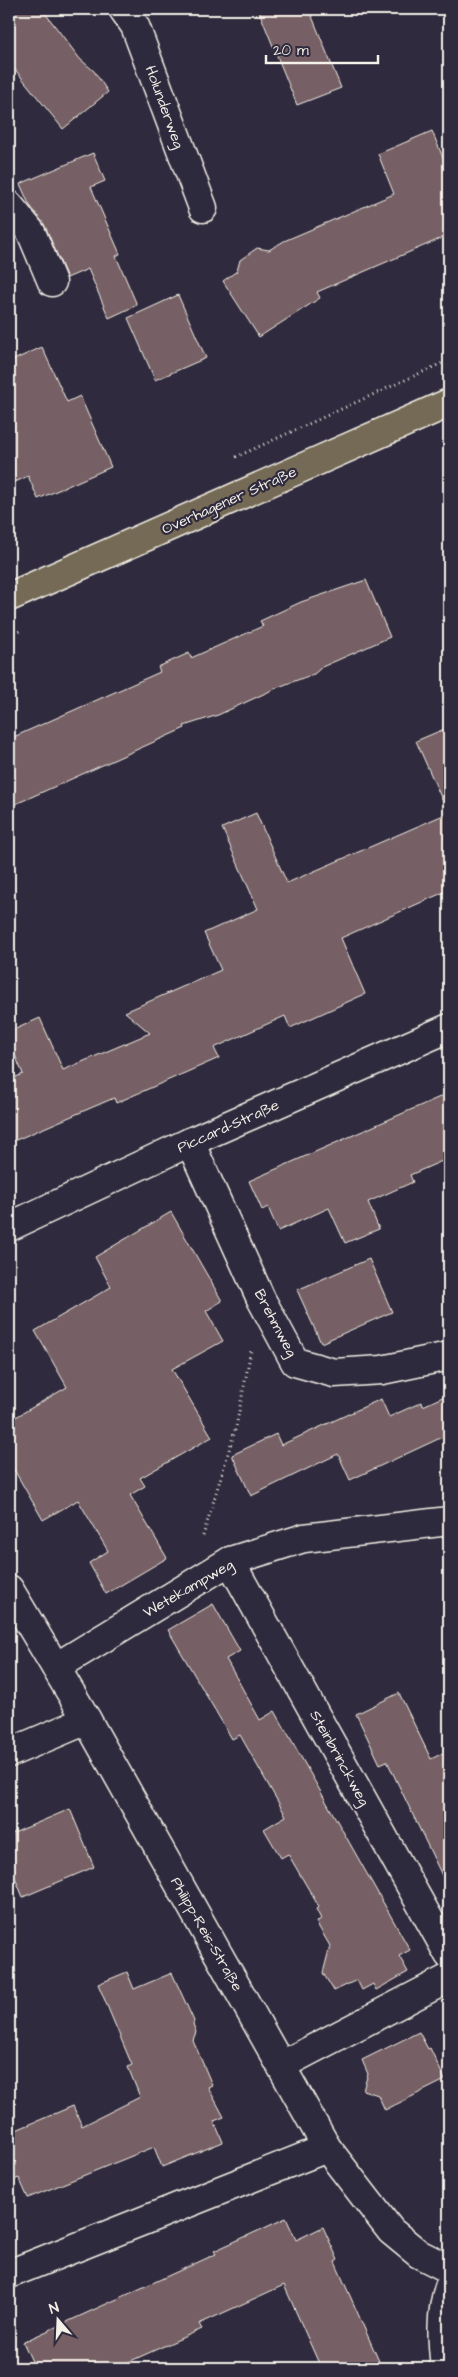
<svg xmlns="http://www.w3.org/2000/svg" width="458" height="2377" font-family="'Architects Daughter',sans-serif">
	<style>
		.building { fill: #776165; stroke: #f4f1e8 }
		.lines { fill: none; stroke-linecap: round; stroke-linejoin: round }
		.minor-casing { stroke: #f4f1e8; stroke-width: 31 }
		.major-casing { stroke: #f4f1e8; stroke-width: 31 }
		.path { stroke: #f4f1e8; stroke-width: 3; stroke-dasharray: 1 4; stroke-linecap: butt }
		.minor { stroke: #2f2a3d; stroke-width: 28 }
		.major { stroke: #756a55; stroke-width: 28 }
		.labels { text-anchor: middle; stroke-width: 4.5; stroke-linejoin: round; paint-order: stroke }
		.street-label { font-size: 15px; fill: #f4f1e8; stroke: #2f2a3d }
	</style>
	<rect width="100%" height="100%" fill="#2f2a3d"/>
	<filter id="ink" filterUnits="userSpaceOnUse"><feTurbulence type="fractalNoise" baseFrequency=".02" numOctaves="2"/><feDisplacementMap in="SourceGraphic" scale="10" xChannelSelector="R" yChannelSelector="G"/><feConvolveMatrix kernelMatrix="1 2 1 2 8 2 1 2 1" color-interpolation-filters="sRGB"/></filter>
	<g filter="url(#ink)">
		<g class="building">
			<polygon points="9,9 42,9 80,59 94,71 108,92 63,129 9,62"/>
			<polygon points="258,9 309,9 341,88 297,105"/>
			<polygon points="432,131 449,172 449,235 317,292 320,298 259,337 223,281 237,271 240,260 257,248 269,250 284,241 394,194 378,154"/>
			<polygon points="93,153 105,181 91,187 120,254 116,256 137,305 109,318 88,269 67,278 45,226 29,204 20,184"/>
			<polygon points="178,295 206,358 155,380 128,318"/>
			<polygon points="42,347 67,402 80,396 111,467 38,499 28,476 9,485 9,362"/>
			<polygon points="366,580 390,637 322,667 314,674 281,686 218,715 184,726 185,728 9,807 9,739 160,672 158,667 189,653 191,658 263,626 260,621 301,602"/>
			<polygon points="449,727 449,890 341,938 365,994 290,1028 285,1016 214,1048 219,1058 116,1103 114,1098 9,1143 9,1080 23,1074 9,1041 9,1032 40,1018 63,1070 150,1033 125,1012 221,970 204,933 258,909 222,828 256,813 287,883 448,813 416,741"/>
			<polygon points="449,1093 449,1158 410,1175 413,1182 368,1202 379,1229 345,1243 329,1208 278,1231 268,1207 262,1210 249,1181"/>
			<polygon points="171,1212 222,1301 206,1311 223,1341 172,1369 212,1437 140,1478 145,1486 130,1495 167,1558 106,1594 89,1563 108,1551 78,1500 43,1520 9,1461 9,1421 67,1387 35,1331 111,1287 95,1257"/>
			<polygon points="369,1259 392,1312 321,1343 297,1290"/>
			<polygon points="449,1394 449,1434 350,1480 338,1454 251,1496 232,1455 276,1434 281,1445 381,1399 389,1417 422,1402 423,1406"/>
			<polygon points="213,1604 240,1651 226,1659 260,1720 275,1711 410,1950 399,1956 408,1972 376,1990 373,1984 362,1990 357,1980 334,1991 323,1973 330,1946 316,1922 321,1919 316,1909 319,1907 288,1854 281,1858 264,1829 286,1816 240,1735 232,1739 168,1630"/>
			<polygon points="399,1693 431,1759 449,1750 449,1890 387,1761 380,1764 356,1714"/>
			<polygon points="70,1809 94,1867 23,1897 9,1863 9,1835"/>
			<polygon points="127,1972 134,1989 172,1973 194,2021 193,2024 196,2032 193,2040 212,2085 208,2087 224,2117 214,2121 223,2142 162,2167 154,2147 28,2198 19,2178 9,2182 9,2133 73,2106 82,2126 140,2097 128,2067 132,2065 98,1984"/>
			<polygon points="419,2032 428,2049 430,2048 445,2080 385,2110 378,2095 363,2090 368,2074 362,2060"/>
			<polygon points="286,2218 296,2240 323,2227 338,2260 335,2262 382,2368 321,2368 284,2285 199,2324 202,2329 115,2368 35,2368 23,2342 216,2254 214,2251"/>
		</g>
		<g class="lines">
			<defs>
				<g id="minor">
					<polyline points="123,9 135,26 203,208"/>
					<polyline points="9,205 31,232 52,282"/>
					<polyline points="190,1142 261,1299 295,1362 334,1373 382,1370 449,1356"/>
					<polyline points="9,1227 190,1142 449,1028"/>
					<polyline points="230,1561 449,1955"/>
					<polyline points="9,1589 87,1720 327,2148 391,2231 419,2254 449,2269"/>
					<polyline points="56,1667 230,1561 304,1538 449,1521"/>
					<polyline points="9,1753 87,1720"/>
					<polyline points="282,2065 449,1978"/>
					<polyline points="9,2274 327,2148"/>
					<path d="M445 2368C442 2341 440 2313 449 2287"/>
				</g>
				<polyline id="major" points="9,597 449,403"/>
			</defs>
			<use href="#minor" class="minor-casing"/>
			<use href="#major" class="major-casing"/>
			<g class="path">
				<polyline points="236,457 449,360"/>
				<polyline points="9,635 20,631"/>
				<polyline points="203,1536 236,1427 251,1351"/>
			</g>
			<use href="#minor" class="minor"/>
			<use href="#major" class="major"/>
		</g>
	</g>
	<g class="labels">
		<g class="street-label">
			<text transform="translate(165 107) rotate(70)" y="5">Holunderweg</text>
			<text transform="translate(229 500) rotate(-24)" y="5">Overhagener Straße</text>
			<text transform="translate(228 1126) rotate(-24)" y="5">Piccard-Straße</text>
			<text transform="translate(276 1323) rotate(62)" y="5">Brehmweg</text>
			<text transform="translate(188 1588) rotate(-30)" y="5">Wetekampweg</text>
			<text transform="translate(340 1758) rotate(61)" y="5">Steinbrinckweg</text>
			<text transform="translate(207 1934) rotate(60)" y="5">Philipp-Reis-Straße</text>
		</g>
	</g>
	<rect width="458" height="2377" fill="none" stroke="#2f2a3d" stroke-width="30"/>
	<rect x="15" y="15" width="428" height="2347" fill="none" stroke="#f4f1e8" stroke-width="2" filter="url(#ink)"/>
	<g transform="translate(58 2320) rotate(341)" stroke="#2f2a3d" stroke-width="4" paint-order="stroke">
	<path d="M0-4L9 19L0 12L-9 19Z" fill="#f4f1e8"/>
	<text y="-8" font-size="14" font-weight="bold" text-anchor="middle" fill="#f4f1e8">N</text>
	</g>
	<path d="M266 55v8h112v-8" fill="none" stroke="#f4f1e8" stroke-width="2.5"/>
	<text x="273" y="55" font-size="15" fill="#f4f1e8" stroke="#2f2a3d" stroke-width="4" paint-order="stroke">20 m</text>
</svg>
